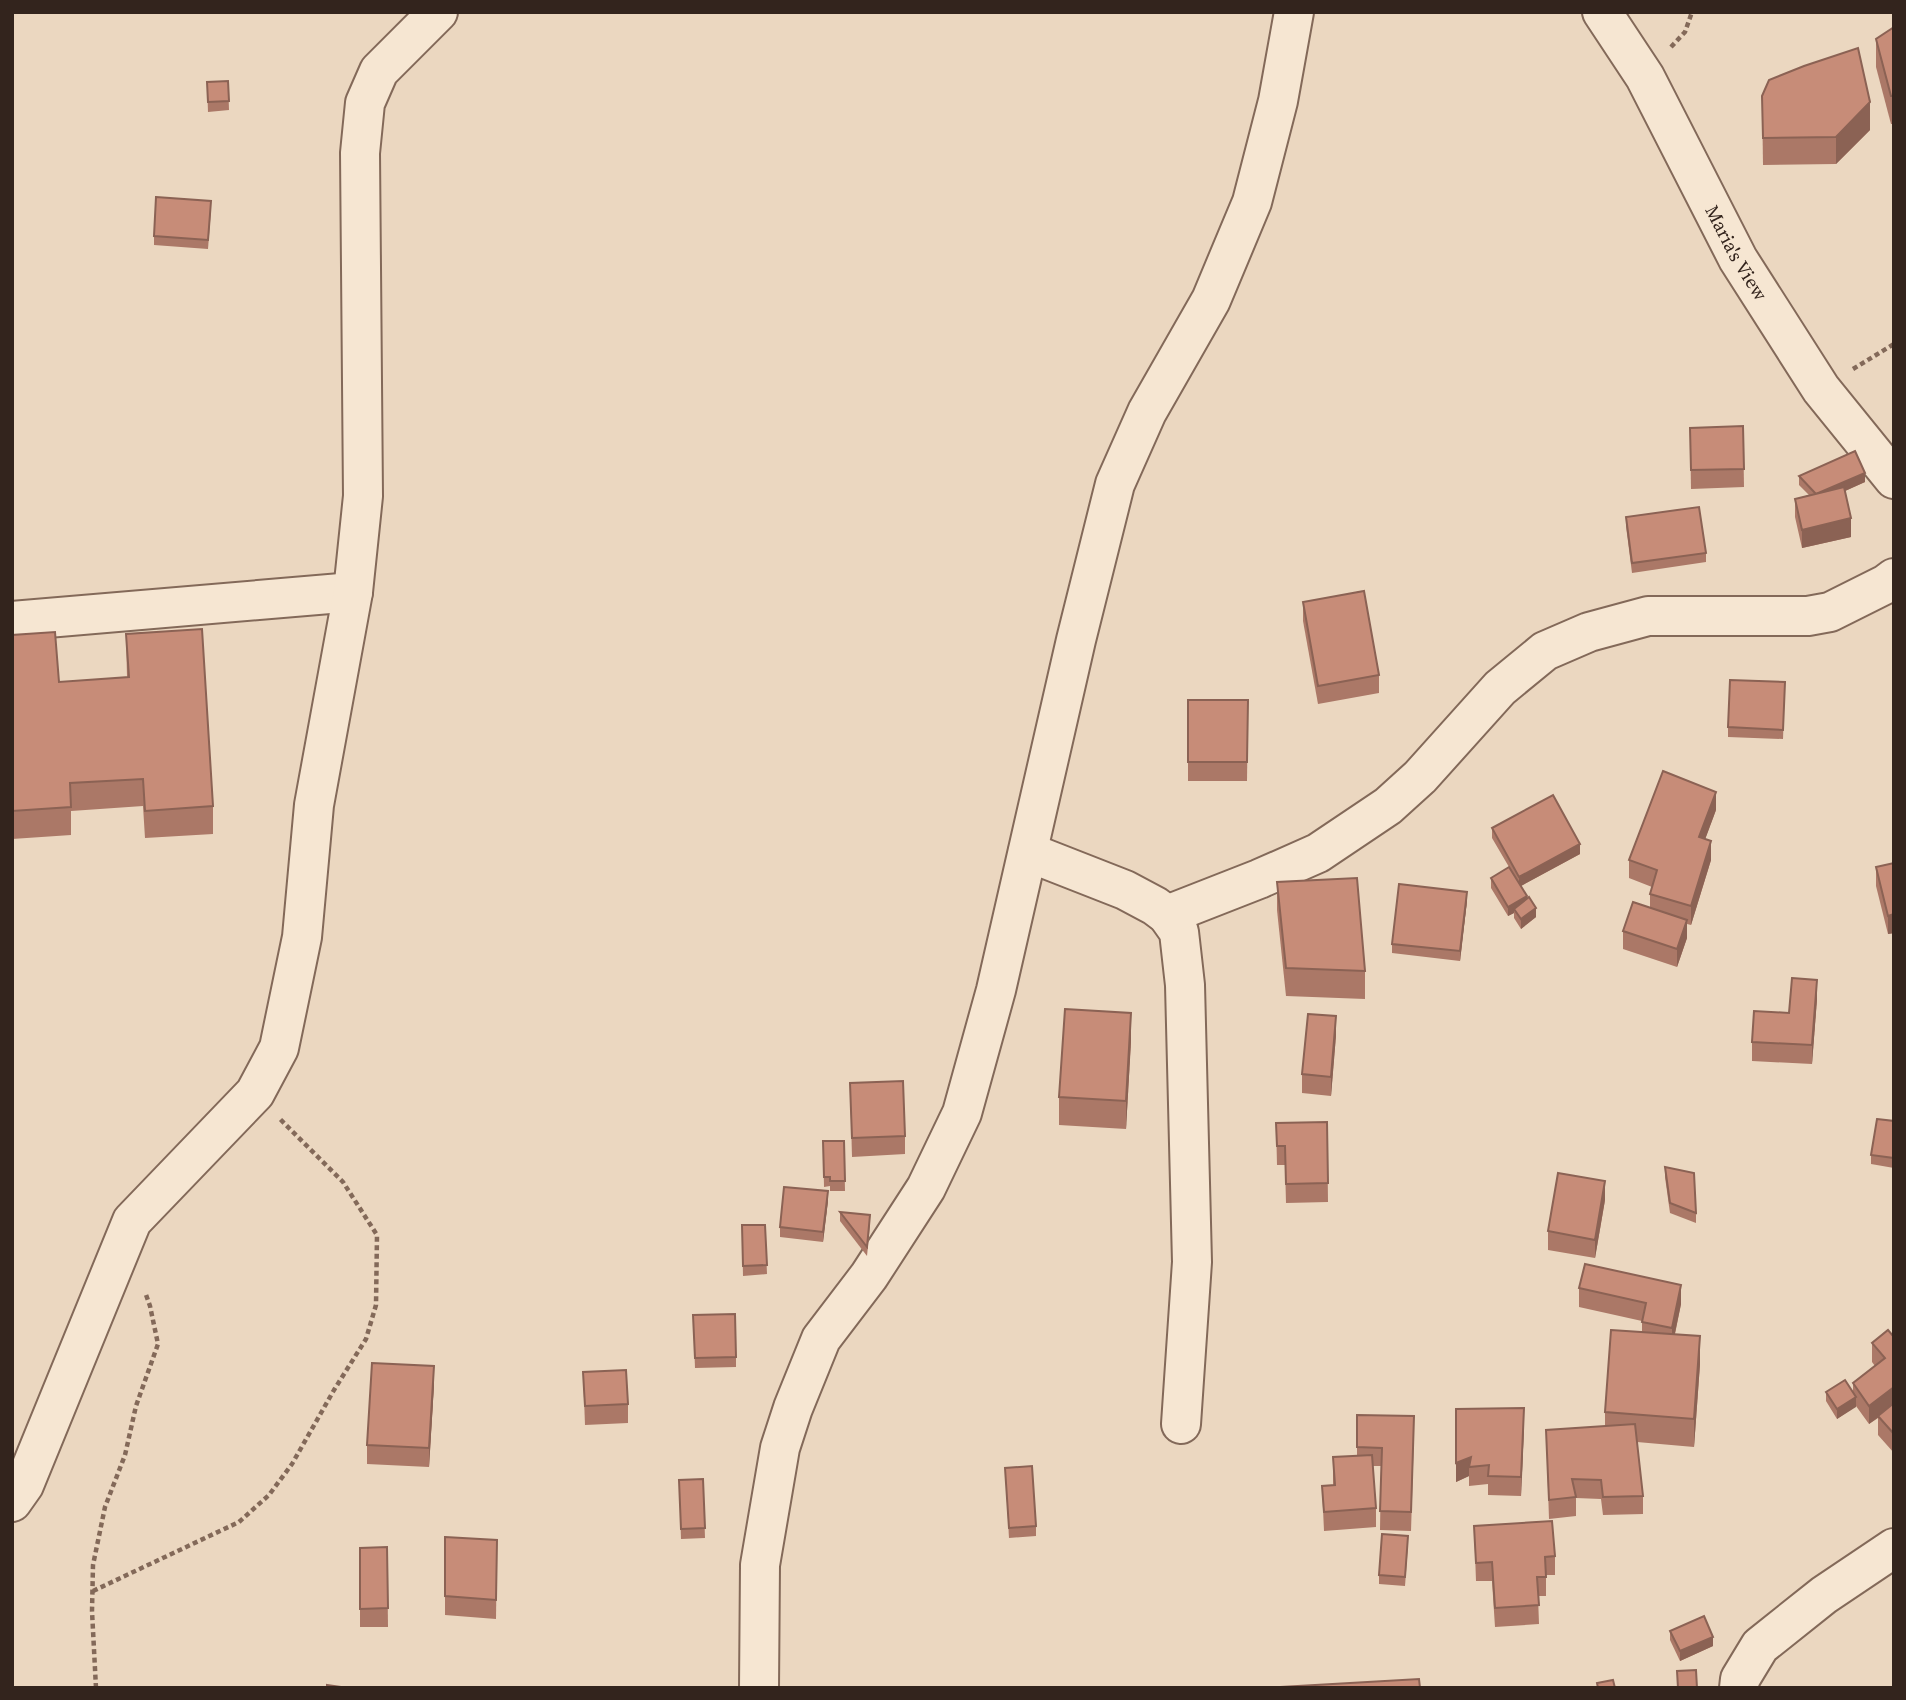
<svg xmlns="http://www.w3.org/2000/svg" width="1906" height="1700" font-family="'Source Serif 4',serif">
	<style>
		.lines { fill: none; stroke-linecap: round; stroke-linejoin: round }
		.minor-casing { stroke: #836959; stroke-width: 42 }
		.path { stroke: #836959; stroke-width: 4.5; stroke-dasharray: 5 3.5; stroke-linecap: butt }
		.minor { stroke: #f6e6d2; stroke-width: 38 }
		.wall { fill: #ab7867 }
		.shaded-wall { fill: #8b6254 }
		.building { fill: #c78c78; stroke: #8b6254; stroke-width: 2 }
		.labels { text-anchor: middle; stroke-width: 7; stroke-linejoin: round; paint-order: stroke }
		.street-label { font-size: 19px; fill: #33241d; stroke: #f3e3cf }
	</style>
	<rect width="100%" height="100%" fill="#ebd7c0"/>
	<g class="lines">
		<defs>
			<g id="minor">
				<path id="s1" d="M1602 12 1645 77 1738 259 1821 389 1894 479"/>
				<polyline points="12,621 353,592"/>
				<polyline points="1028,852 1125,890 1155,906 1167,915 1179,932 1185,985 1192,1262 1181,1424"/>
				<polyline points="1167,915 1259,879 1318,853 1388,806 1420,777 1500,688 1545,651 1589,632 1648,616 1808,616 1830,612 1886,584 1894,578"/>
				<polyline points="12,1502 24,1485 132,1221 255,1093 279,1048 302,937 314,805 353,592 363,496 360,153 365,103 379,71 438,12"/>
				<polyline points="759,1688 760,1565 780,1448 793,1408 821,1339 869,1276 926,1188 962,1113 996,990 1076,640 1115,484 1147,412 1211,300 1252,202 1278,101 1294,12"/>
				<polyline points="1739,1688 1740,1679 1760,1646 1824,1595 1894,1548"/>
			</g>
		</defs>
		<use href="#minor" class="minor-casing"/>
		<g class="path">
			<polyline points="1671,47 1685,32 1692,12"/>
			<polyline points="1853,369 1894,344"/>
			<polyline points="93,1591 239,1522 269,1495 292,1464 334,1390 366,1339 376,1305 377,1235 343,1182 280,1119"/>
			<polyline points="96,1688 92,1611 93,1565 105,1507 125,1455 136,1406 158,1344 150,1306 145,1292"/>
		</g>
		<use href="#minor" class="minor"/>
	</g>
	<g class="wall">
		<polygon points="1894,27 1894,124 1891,124 1876,67 1876,39"/>
		<polygon points="228,81 229,110 208,112 207,82"/>
		<polygon points="1762,96 1870,130 1836,164 1763,165"/>
		<polygon points="211,210 208,249 154,245 154,236"/>
		<polygon points="1743,426 1744,487 1691,489 1690,428"/>
		<polygon points="1799,476 1865,482 1845,491 1851,537 1802,548 1795,517 1795,499 1809,495 1799,485"/>
		<polygon points="1626,517 1706,553 1706,562 1632,573 1626,526"/>
		<polygon points="1303,602 1379,675 1379,693 1318,704 1303,621"/>
		<polygon points="126,634 213,806 213,834 145,838 143,806 71,811 71,835 12,839 12,635 59,682 127,677"/>
		<polygon points="1785,682 1783,739 1728,737 1728,727"/>
		<polygon points="1188,700 1248,700 1247,781 1188,781"/>
		<polygon points="1716,810 1705,839 1711,860 1691,925 1687,924 1687,938 1677,967 1623,949 1623,931 1650,908 1650,894 1652,887 1629,878 1629,860"/>
		<polygon points="1492,828 1580,854 1521,886 1536,917 1521,929 1514,918 1514,913 1508,916 1491,888 1491,878 1509,867 1492,838"/>
		<polygon points="1894,863 1894,933 1888,934 1876,886 1876,867"/>
		<polygon points="1277,882 1365,971 1365,999 1286,996 1277,910"/>
		<polygon points="1467,901 1460,961 1392,953 1392,944"/>
		<polygon points="1817,999 1812,1064 1752,1061 1752,1042 1789,1013"/>
		<polygon points="1336,1035 1331,1096 1302,1093 1302,1074"/>
		<polygon points="1131,1041 1126,1129 1059,1125 1059,1097"/>
		<polygon points="850,1083 905,1136 905,1154 852,1157"/>
		<polygon points="1894,1121 1894,1168 1871,1164 1871,1155"/>
		<polygon points="1327,1122 1328,1202 1286,1203 1285,1165 1277,1165 1276,1123"/>
		<polygon points="823,1141 844,1141 845,1191 830,1191 830,1186 824,1187"/>
		<polygon points="1665,1167 1696,1213 1696,1223 1670,1213 1665,1177"/>
		<polygon points="1605,1200 1595,1258 1548,1250 1548,1231"/>
		<polygon points="828,1201 823,1242 780,1237 780,1227"/>
		<polygon points="840,1212 870,1224 867,1256 840,1221"/>
		<polygon points="742,1225 765,1225 767,1274 743,1276"/>
		<polygon points="1579,1288 1681,1304 1675,1334 1700,1364 1694,1447 1637,1442 1643,1496 1643,1514 1603,1515 1601,1499 1576,1498 1576,1516 1549,1519 1546,1430 1605,1426 1605,1412 1642,1332 1642,1321 1579,1307"/>
		<polygon points="693,1315 736,1357 736,1367 695,1368"/>
		<polygon points="1894,1337 1894,1453 1878,1435 1878,1418 1869,1424 1856,1406 1837,1419 1826,1401 1826,1392 1853,1392 1853,1383 1875,1366 1872,1362 1872,1343"/>
		<polygon points="583,1372 628,1404 628,1423 585,1425"/>
		<polygon points="434,1385 429,1467 367,1464 367,1445"/>
		<polygon points="1456,1409 1524,1426 1521,1496 1488,1495 1488,1484 1469,1486 1469,1476 1456,1482"/>
		<polygon points="1357,1415 1414,1435 1411,1531 1380,1530 1381,1466 1373,1466 1376,1508 1376,1527 1324,1531 1322,1486 1333,1485 1333,1457 1357,1456"/>
		<polygon points="1005,1468 1036,1526 1036,1536 1009,1538"/>
		<polygon points="703,1479 705,1538 681,1539 679,1480"/>
		<polygon points="1474,1526 1555,1556 1555,1575 1546,1575 1546,1596 1538,1596 1539,1624 1495,1627 1492,1581 1476,1581"/>
		<polygon points="445,1537 497,1540 496,1619 445,1615"/>
		<polygon points="1408,1545 1405,1586 1379,1584 1379,1575"/>
		<polygon points="387,1547 388,1627 360,1627 360,1548"/>
		<polygon points="1670,1631 1713,1646 1680,1661 1670,1640"/>
	</g>
	<g class="shaded-wall">
		<polygon points="1870,102 1870,130 1836,164 1836,137"/>
		<polygon points="1865,473 1865,482 1816,504 1816,494"/>
		<polygon points="1851,518 1851,537 1802,548 1802,530"/>
		<polygon points="1716,792 1716,810 1699,856 1699,837"/>
		<polygon points="1711,841 1711,860 1691,925 1691,906"/>
		<polygon points="1580,844 1580,854 1519,887 1519,877"/>
		<polygon points="1467,892 1467,901 1460,961 1460,951"/>
		<polygon points="1527,896 1527,905 1514,909 1514,913 1508,916 1508,907"/>
		<polygon points="1536,908 1536,917 1521,929 1521,919"/>
		<polygon points="1894,914 1894,933 1888,934 1888,916"/>
		<polygon points="1687,920 1687,938 1677,967 1677,949"/>
		<polygon points="1817,980 1817,999 1812,1064 1812,1045"/>
		<polygon points="1131,1013 1131,1041 1126,1129 1126,1101"/>
		<polygon points="1336,1016 1336,1035 1331,1096 1331,1077"/>
		<polygon points="1605,1181 1605,1200 1595,1258 1595,1240"/>
		<polygon points="828,1191 828,1201 823,1242 823,1232"/>
		<polygon points="1681,1285 1681,1304 1672,1347 1672,1328"/>
		<polygon points="1700,1336 1700,1364 1694,1447 1694,1419"/>
		<polygon points="434,1366 434,1385 429,1467 429,1448"/>
		<polygon points="1894,1387 1894,1406 1869,1424 1869,1406"/>
		<polygon points="1856,1397 1856,1407 1837,1419 1837,1409"/>
		<polygon points="1524,1408 1524,1426 1521,1496 1521,1477"/>
		<polygon points="1471,1457 1469,1467 1469,1476 1456,1482 1456,1463"/>
		<polygon points="1713,1637 1713,1646 1680,1661 1680,1651"/>
	</g>
	<g class="building">
		<polygon points="1894,27 1894,96 1891,96 1876,39"/>
		<polygon points="1858,48 1870,102 1836,137 1763,138 1762,96 1769,80 1804,66"/>
		<polygon points="228,81 229,101 208,102 207,82"/>
		<polygon points="156,197 211,201 208,240 154,236"/>
		<polygon points="1743,426 1744,469 1691,470 1690,428"/>
		<polygon points="1855,451 1865,473 1816,494 1799,476"/>
		<polygon points="1844,487 1851,518 1802,530 1795,499"/>
		<polygon points="1699,507 1706,553 1632,563 1626,517"/>
		<polygon points="1364,591 1379,675 1318,686 1303,602"/>
		<polygon points="202,629 213,806 145,811 143,779 70,783 71,807 12,811 12,635 55,632 59,682 129,677 126,634"/>
		<polygon points="1730,680 1785,682 1783,730 1728,727"/>
		<polygon points="1188,700 1248,700 1247,762 1188,762"/>
		<polygon points="1663,771 1716,792 1699,837 1711,841 1691,906 1650,894 1657,870 1629,860"/>
		<polygon points="1553,795 1580,844 1519,877 1492,828"/>
		<polygon points="1894,863 1894,914 1888,916 1876,867"/>
		<polygon points="1509,867 1527,896 1508,907 1491,878"/>
		<polygon points="1357,878 1365,971 1286,968 1277,882"/>
		<polygon points="1399,884 1467,892 1460,951 1392,944"/>
		<polygon points="1529,897 1536,908 1521,919 1514,909"/>
		<polygon points="1633,902 1687,920 1677,949 1623,931"/>
		<polygon points="1792,978 1817,980 1812,1045 1752,1042 1754,1011 1789,1013"/>
		<polygon points="1065,1009 1131,1013 1126,1101 1059,1097"/>
		<polygon points="1308,1014 1336,1016 1331,1077 1302,1074"/>
		<polygon points="903,1081 905,1136 852,1138 850,1083"/>
		<polygon points="1877,1119 1894,1121 1894,1158 1871,1155"/>
		<polygon points="1327,1122 1328,1183 1286,1184 1285,1146 1277,1146 1276,1123"/>
		<polygon points="823,1141 844,1141 845,1181 830,1181 830,1177 824,1177"/>
		<polygon points="1665,1167 1694,1173 1696,1213 1670,1203"/>
		<polygon points="1558,1173 1605,1181 1595,1240 1548,1231"/>
		<polygon points="784,1187 828,1191 823,1232 780,1227"/>
		<polygon points="840,1212 870,1215 867,1247"/>
		<polygon points="742,1225 765,1225 767,1265 743,1266"/>
		<polygon points="1585,1264 1681,1285 1672,1328 1642,1322 1646,1303 1579,1288"/>
		<polygon points="735,1314 736,1357 695,1358 693,1315"/>
		<polygon points="1611,1330 1700,1336 1694,1419 1605,1412"/>
		<polygon points="1888,1330 1894,1337 1894,1387 1869,1406 1853,1383 1885,1358 1872,1343"/>
		<polygon points="372,1363 434,1366 429,1448 367,1445"/>
		<polygon points="626,1370 628,1404 585,1406 583,1372"/>
		<polygon points="1845,1380 1856,1397 1837,1409 1826,1392"/>
		<polygon points="1894,1403 1894,1434 1878,1416"/>
		<polygon points="1524,1408 1521,1477 1488,1476 1489,1465 1469,1467 1471,1457 1456,1463 1456,1409"/>
		<polygon points="1357,1415 1414,1416 1411,1512 1380,1511 1382,1448 1357,1447"/>
		<polygon points="1635,1424 1643,1496 1603,1497 1601,1480 1572,1479 1576,1497 1549,1500 1546,1430"/>
		<polygon points="1372,1455 1376,1508 1324,1512 1322,1486 1335,1485 1333,1457"/>
		<polygon points="1032,1466 1036,1526 1009,1528 1005,1468"/>
		<polygon points="703,1479 705,1528 681,1529 679,1480"/>
		<polygon points="1552,1521 1555,1556 1545,1557 1546,1577 1537,1577 1539,1605 1495,1608 1492,1562 1476,1563 1474,1526"/>
		<polygon points="1382,1534 1408,1536 1405,1577 1379,1575"/>
		<polygon points="445,1537 497,1540 496,1600 445,1596"/>
		<polygon points="387,1547 388,1608 360,1609 360,1548"/>
		<polygon points="1704,1616 1713,1637 1680,1651 1670,1631"/>
		<polygon points="1696,1670 1697,1688 1678,1688 1677,1671"/>
		<polygon points="1419,1679 1420,1688 1281,1688 1281,1687"/>
		<polygon points="1613,1680 1615,1688 1598,1688 1597,1683"/>
		<polygon points="327,1685 348,1688 327,1688"/>
	</g>
	<g class="labels">
		<g class="street-label">
			<text dy="7" stroke="none"><textPath href="#s1" startOffset="276">Maria's View</textPath></text>
		</g>
	</g>
	<rect width="1906" height="1700" fill="none" stroke="#33241d" stroke-width="28"/>
</svg>
